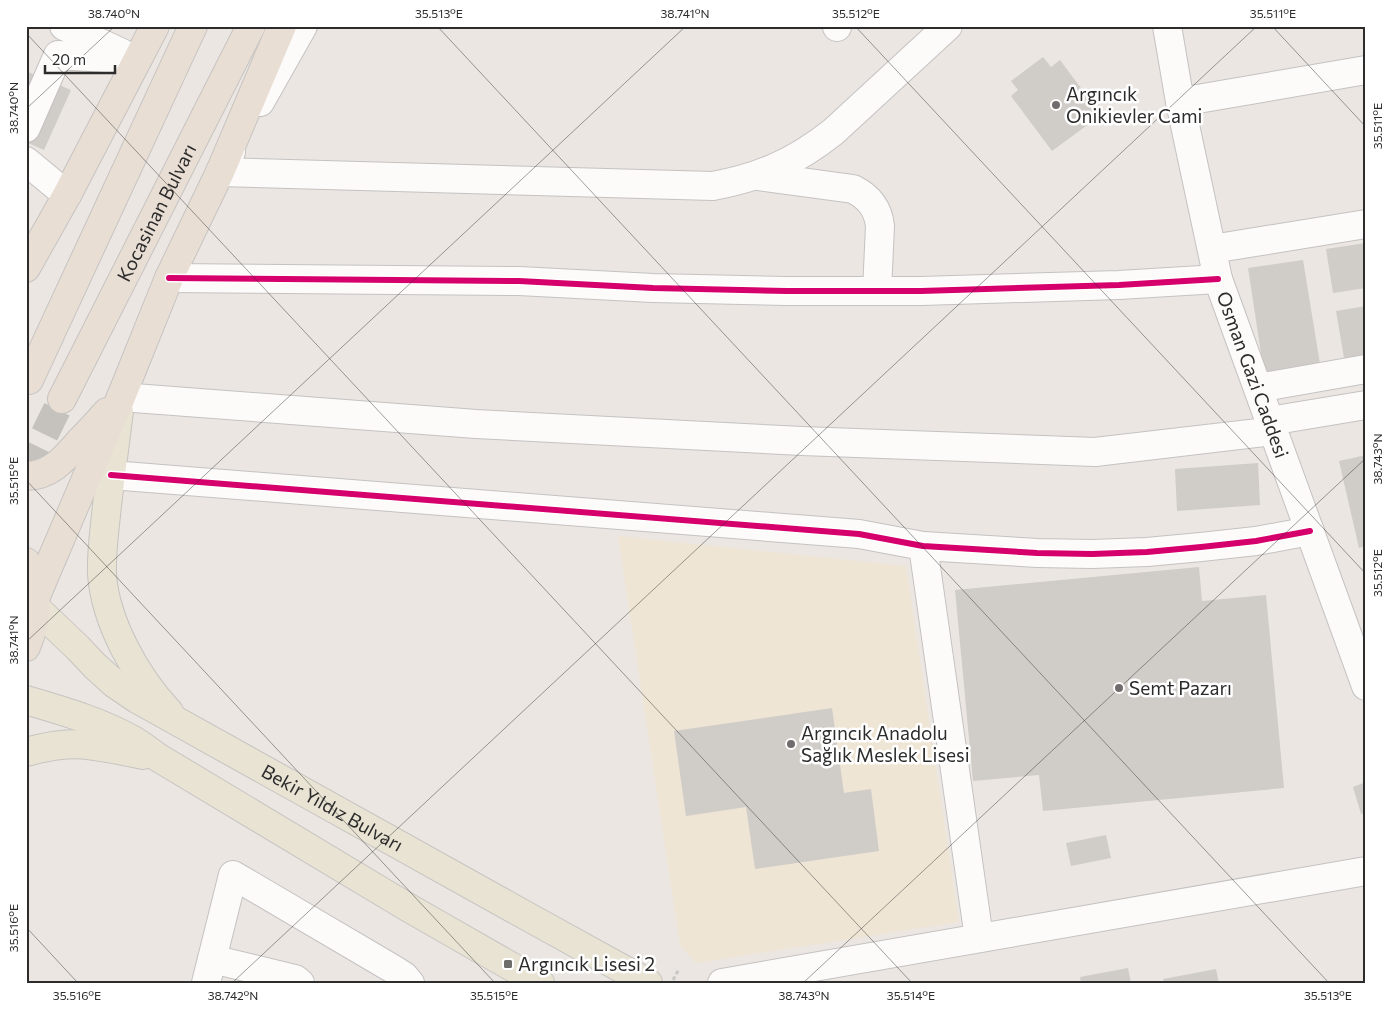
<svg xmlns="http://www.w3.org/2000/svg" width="1392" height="1009" font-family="Commissioner,sans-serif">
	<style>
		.education { fill: #efe5d5 }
		.building { fill: #d0ccc8 }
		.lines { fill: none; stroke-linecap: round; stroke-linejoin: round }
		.highway-tunnel { stroke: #c5c1bd; stroke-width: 28; stroke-dasharray: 28 14; stroke-linecap: butt }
		.minor-casing { stroke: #c4c2c3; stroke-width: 30 }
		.major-casing { stroke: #c6c4c2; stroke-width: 30 }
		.highway-casing { stroke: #c6c4c2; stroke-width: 30 }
		.path { stroke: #c8c8c7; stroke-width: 3; stroke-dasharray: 4 2.5; stroke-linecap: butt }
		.minor { stroke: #fcfbfa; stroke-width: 28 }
		.major { stroke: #e8e3d3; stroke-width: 28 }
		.highway { stroke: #e9ded4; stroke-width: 28 }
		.cycleway-casing { stroke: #fff; stroke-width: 9 }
		.cycleway { stroke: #d6006c; stroke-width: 6 }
		.ticks { fill: none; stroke: #2c2c2c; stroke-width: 1; stroke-opacity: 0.45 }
		.poi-dot { fill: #6f6d6b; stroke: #fff; stroke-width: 2 }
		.labels { text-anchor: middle; stroke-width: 5; stroke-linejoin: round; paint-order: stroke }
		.poi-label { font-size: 19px; fill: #2c2c2c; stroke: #fff; text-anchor: start }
		.street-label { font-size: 19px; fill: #2c2c2c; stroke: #fff }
		.neatline { fill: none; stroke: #2c2c2c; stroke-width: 2 }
		.ticks-label { font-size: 12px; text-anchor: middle; fill: #2c2c2c }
	</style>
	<rect width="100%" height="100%" fill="#ebe6e1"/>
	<polygon class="education" points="618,536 906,566 959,922 696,963 680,945"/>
	<g class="building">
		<polygon points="1043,57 1051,67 1060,60 1101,115 1052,151 1011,96 1018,90 1011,81"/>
		<polygon points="26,71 71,90 44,150 26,142"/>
		<polygon points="1366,243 1366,288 1333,293 1326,249"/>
		<polygon points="1303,260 1320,364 1264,373 1248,268"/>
		<polygon points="1366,306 1366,354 1344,358 1336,311"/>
		<polygon points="1366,455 1366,546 1359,548 1339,461"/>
		<polygon points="1258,463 1260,505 1177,511 1175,469"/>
		<polygon points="1199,567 1202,601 1266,595 1284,788 1043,811 1039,775 973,781 955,590"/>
		<polygon points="832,708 844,793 871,789 879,851 755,869 746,807 686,816 674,731"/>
		<polygon points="1366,782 1366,813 1361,814 1353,787"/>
		<polygon points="1106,835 1111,858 1071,866 1066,843"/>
		<polygon points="1128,968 1131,983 1081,983 1080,977"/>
		<polygon points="1216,969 1219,983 1164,983 1163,979"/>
	</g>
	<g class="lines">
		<polyline class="highway-tunnel" points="26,472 62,399"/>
		<defs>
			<g id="minor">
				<polyline points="64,26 122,53"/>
				<path id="s1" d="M1167 26 1180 102 1218 279 1366 686"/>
				<polyline points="837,27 837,26"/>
				<polyline points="260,102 303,26"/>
				<polyline points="1180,102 1366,70"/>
				<polyline points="26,128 58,55 137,60"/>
				<path d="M231 152 220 172 713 186C761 177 795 162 833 132L948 26"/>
				<polyline points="26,161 67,195"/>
				<path d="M757 176 853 189C869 197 878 208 880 226L877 291"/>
				<polyline points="1212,249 1366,224"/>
				<polyline points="169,278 519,281 653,288 787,291 921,291 1119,285 1218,279"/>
				<polyline points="1258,388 1366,369"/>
				<polyline points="121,397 476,424 802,441 1095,452 1274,431"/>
				<polyline points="1270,421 1366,405"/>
				<polyline points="111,475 859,534 923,546 1037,553 1092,554 1147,552 1201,547 1256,541 1310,531"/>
				<polyline points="923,546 979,938"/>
				<polyline points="212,959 295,979 300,983"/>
				<polyline points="206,983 233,875 393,969 404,976 410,983"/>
				<polyline points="722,983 1366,871"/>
			</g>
			<g id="major">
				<path d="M119 411C115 442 111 474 107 505 105 528 101 551 102 574 105 621 136 677 169 712"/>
				<path id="s2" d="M36 608 78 648 95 666 115 684 137 699 523 914 648 983"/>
				<path d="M26 700C63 711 99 721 133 740 142 745 150 752 159 758L409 908 540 983"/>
				<path d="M26 752C38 749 49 746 61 745 88 742 116 750 143 755"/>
			</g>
			<g id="highway">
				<polyline points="26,268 67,195 155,26"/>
				<polyline points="29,380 193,26"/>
				<path id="s3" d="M62 399 251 26"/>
				<path d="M26 476C51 476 65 458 80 441 89 432 98 422 107 412"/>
				<path d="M26 562C39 594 39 616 26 647"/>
				<polyline points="36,596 121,397 169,278 220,172 282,26"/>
			</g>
		</defs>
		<use href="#minor" class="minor-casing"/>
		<use href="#major" class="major-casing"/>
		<use href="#highway" class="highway-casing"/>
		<polyline class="path" points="673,980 679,969"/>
		<use href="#minor" class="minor"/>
		<use href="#major" class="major"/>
		<use href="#highway" class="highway"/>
		<defs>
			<g id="cycleway">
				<polyline points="169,278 519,281 653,288 787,291 921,291 1119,285 1218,279"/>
				<polyline points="111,475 859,534 923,546 1037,553 1092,554 1147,552 1201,547 1256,541 1310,531"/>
			</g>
		</defs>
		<use href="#cycleway" class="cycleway-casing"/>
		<use href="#cycleway" class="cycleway"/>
	</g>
	<path class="ticks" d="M437 26 1329 983M855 26 1366 574M1272 26 1366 127M26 33 912 983M26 109 115 26M26 480 495 983M26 642 686 26M26 927 78 983M232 983 1257 26M803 983 1366 458"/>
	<g class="poi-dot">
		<circle cx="1056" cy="105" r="5"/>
		<circle cx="1119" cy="688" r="5"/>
		<circle cx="791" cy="744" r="5"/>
		<rect x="503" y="959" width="10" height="10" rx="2.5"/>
	</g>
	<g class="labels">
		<g class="poi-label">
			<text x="1066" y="101">Argıncık<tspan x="1066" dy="22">Onikievler Cami</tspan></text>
			<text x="1129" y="695">Semt Pazarı</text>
			<text x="801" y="740">Argıncık Anadolu<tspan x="801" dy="22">Sağlık Meslek Lisesi</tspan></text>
			<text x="518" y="971">Argıncık Lisesi 2</text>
		</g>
		<g class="street-label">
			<text dy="7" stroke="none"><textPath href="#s3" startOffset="209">Kocasinan Bulvarı</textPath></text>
			<text dy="7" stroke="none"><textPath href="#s1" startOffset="360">Osman Gazi Caddesi</textPath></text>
			<text dy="7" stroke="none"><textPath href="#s2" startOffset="360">Bekir Yıldız Bulvarı</textPath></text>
		</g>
	</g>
	<rect width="1392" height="1009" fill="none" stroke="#ffffff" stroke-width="55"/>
	<path d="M45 65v8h70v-8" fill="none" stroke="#2c2c2c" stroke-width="2.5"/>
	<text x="52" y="65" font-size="15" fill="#2c2c2c" stroke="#ffffff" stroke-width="4" paint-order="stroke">20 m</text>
	<rect x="28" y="28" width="1336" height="954" class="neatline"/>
	<g class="ticks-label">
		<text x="114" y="18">38.740°N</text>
		<text x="439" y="18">35.513°E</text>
		<text x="685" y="18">38.741°N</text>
		<text x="856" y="18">35.512°E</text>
		<text x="1273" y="18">35.511°E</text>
		<text transform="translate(14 108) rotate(-90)" y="4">38.740°N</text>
		<text transform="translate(1378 126) rotate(-90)" y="4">35.511°E</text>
		<text transform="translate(1378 459) rotate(-90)" y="4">38.743°N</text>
		<text transform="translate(14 481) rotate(-90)" y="4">35.515°E</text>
		<text transform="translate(1378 573) rotate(-90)" y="4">35.512°E</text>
		<text transform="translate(14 640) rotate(-90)" y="4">38.741°N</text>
		<text transform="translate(14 928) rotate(-90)" y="4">35.516°E</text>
		<text x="77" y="1000">35.516°E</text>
		<text x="233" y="1000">38.742°N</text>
		<text x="494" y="1000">35.515°E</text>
		<text x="804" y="1000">38.743°N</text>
		<text x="911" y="1000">35.514°E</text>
		<text x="1328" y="1000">35.513°E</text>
	</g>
</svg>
